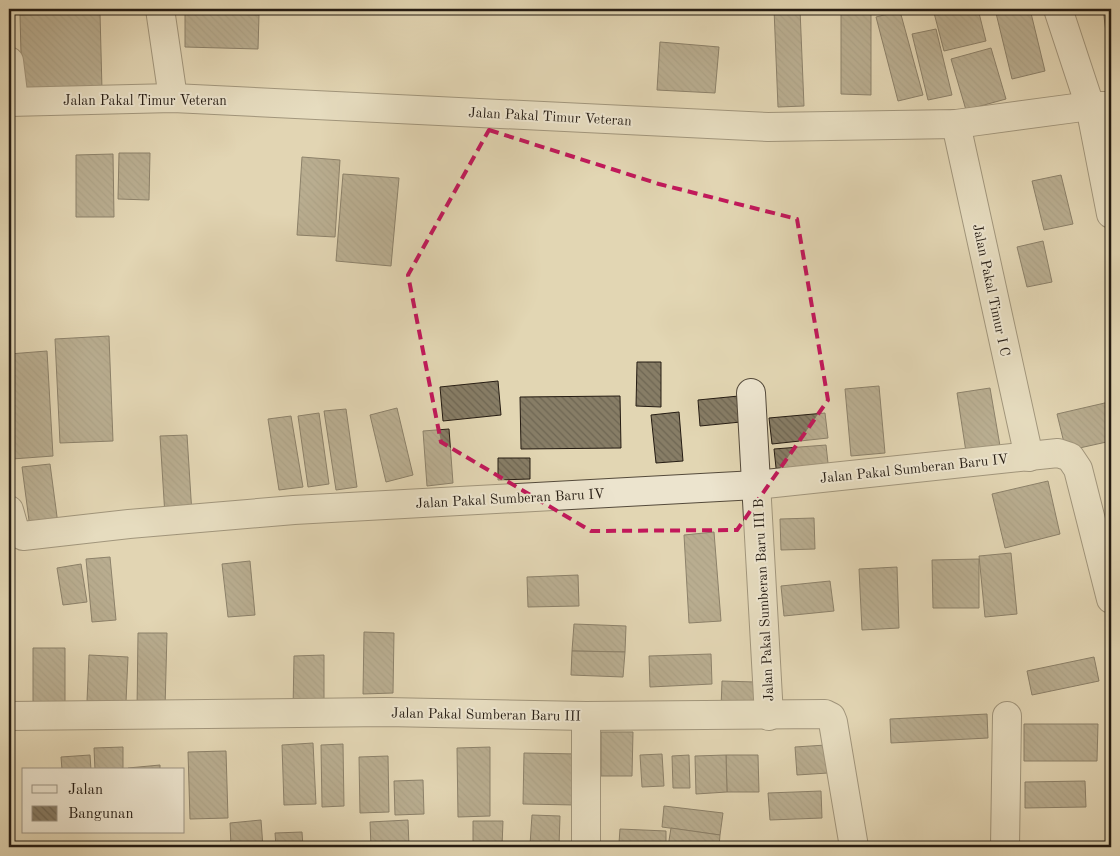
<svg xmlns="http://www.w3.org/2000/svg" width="1120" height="856" font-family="'Old Standard TT',serif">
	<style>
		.building { fill: url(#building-back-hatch); stroke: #251c13 }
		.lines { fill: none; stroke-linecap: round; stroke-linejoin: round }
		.street-casing { stroke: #544a3b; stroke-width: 30 }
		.street { stroke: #ece4ce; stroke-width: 28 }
		.marked { fill: none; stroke: #c2185b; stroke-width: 4; stroke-dasharray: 10 6; stroke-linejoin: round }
		.labels { text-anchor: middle; stroke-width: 4; stroke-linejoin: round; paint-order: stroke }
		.street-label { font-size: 14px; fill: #251c13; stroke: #ece4ce }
	</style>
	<defs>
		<pattern id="building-back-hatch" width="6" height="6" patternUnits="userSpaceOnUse" patternTransform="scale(1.25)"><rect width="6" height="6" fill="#877d66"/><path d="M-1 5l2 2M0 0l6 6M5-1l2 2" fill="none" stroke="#6e6653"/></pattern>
	</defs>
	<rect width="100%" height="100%" fill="#e2d6b3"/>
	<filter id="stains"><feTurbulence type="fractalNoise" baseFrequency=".004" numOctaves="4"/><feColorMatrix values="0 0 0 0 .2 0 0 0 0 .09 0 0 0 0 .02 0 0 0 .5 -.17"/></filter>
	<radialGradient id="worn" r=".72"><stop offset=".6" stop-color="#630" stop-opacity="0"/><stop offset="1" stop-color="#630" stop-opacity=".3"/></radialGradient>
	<g class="building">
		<polygon points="774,9 800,9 804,106 778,107"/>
		<polygon points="933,9 978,9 986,41 944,51"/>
		<polygon points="995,9 1030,9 1045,71 1012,79"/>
		<polygon points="1103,9 1111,9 1111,71"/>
		<polygon points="841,10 871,10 871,95 841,94"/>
		<polygon points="900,11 923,95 898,101 876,17"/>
		<polygon points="100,13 102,90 22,92 20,15"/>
		<polygon points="185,13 259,15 258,49 185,47"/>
		<polygon points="936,29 952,95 928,100 912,34"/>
		<polygon points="660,42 719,47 715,93 657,90"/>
		<polygon points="991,48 1006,99 966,110 951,59"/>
		<polygon points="119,153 150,153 149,200 118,199"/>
		<polygon points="113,154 114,217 76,217 76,155"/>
		<polygon points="302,157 340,160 335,237 297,235"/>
		<polygon points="343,174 399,178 391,266 336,261"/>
		<polygon points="1061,175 1073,224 1044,230 1032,181"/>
		<polygon points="1043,241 1052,282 1027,287 1017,247"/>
		<polygon points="109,336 113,441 60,443 55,339"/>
		<polygon points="47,351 53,456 12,459 9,354"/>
		<polygon points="637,362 661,362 661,407 636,406"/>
		<polygon points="498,381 501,415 443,421 440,387"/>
		<polygon points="879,386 885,453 851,456 845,389"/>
		<polygon points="990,388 1000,446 966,452 957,393"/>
		<polygon points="749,395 751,421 700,426 698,400"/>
		<polygon points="620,396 621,448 521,449 520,397"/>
		<polygon points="1109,402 1111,412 1111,441 1066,451 1057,414"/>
		<polygon points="397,408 413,475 386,482 370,415"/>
		<polygon points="346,409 357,487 336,490 324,411"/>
		<polygon points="679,412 683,461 656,463 651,415"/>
		<polygon points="319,413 329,484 308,487 298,416"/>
		<polygon points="825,413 828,438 772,444 769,418"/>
		<polygon points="291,416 303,487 279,490 268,419"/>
		<polygon points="449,429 453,483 427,486 423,431"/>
		<polygon points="187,435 192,514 165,516 160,436"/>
		<polygon points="826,445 829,472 777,477 774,449"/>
		<polygon points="498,458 530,458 530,479 498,480"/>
		<polygon points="50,464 58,524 30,528 22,467"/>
		<polygon points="1048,481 1060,534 1005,548 992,494"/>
		<polygon points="814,518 815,549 781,550 780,519"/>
		<polygon points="714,532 721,621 689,623 684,535"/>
		<polygon points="1011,553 1017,614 985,617 979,556"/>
		<polygon points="110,557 116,620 92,622 86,559"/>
		<polygon points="979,559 979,608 933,608 932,560"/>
		<polygon points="250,561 255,615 228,617 222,564"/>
		<polygon points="81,564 87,602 63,605 57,568"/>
		<polygon points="897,567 899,628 862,630 859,569"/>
		<polygon points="578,575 579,606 528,607 527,577"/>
		<polygon points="830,581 834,611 784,616 781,586"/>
		<polygon points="574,624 626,626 625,652 572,651"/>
		<polygon points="364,632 394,633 393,693 363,694"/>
		<polygon points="138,633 167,633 165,709 137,709"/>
		<polygon points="33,648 65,648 65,714 33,715"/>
		<polygon points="572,651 625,652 623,677 571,675"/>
		<polygon points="711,654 712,684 650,687 649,656"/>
		<polygon points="89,655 128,657 126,702 87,701"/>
		<polygon points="324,655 324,709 293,709 294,656"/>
		<polygon points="1094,657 1099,681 1032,695 1027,671"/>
		<polygon points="722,681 755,682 754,709 721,709"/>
		<polygon points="987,714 988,738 891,743 890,719"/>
		<polygon points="1024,724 1098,724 1097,761 1024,761"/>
		<polygon points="601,732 633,732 632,776 601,776"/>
		<polygon points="313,743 316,804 284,805 282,745"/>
		<polygon points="343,744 344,806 322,807 321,745"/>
		<polygon points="826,745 828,773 797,775 795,747"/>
		<polygon points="123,747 123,770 95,770 94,748"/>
		<polygon points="490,747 490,816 458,817 457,748"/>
		<polygon points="226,751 228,818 190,819 188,752"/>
		<polygon points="524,753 577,754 575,805 523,804"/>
		<polygon points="662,754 664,786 642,787 640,755"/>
		<polygon points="90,755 91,770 62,770 61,757"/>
		<polygon points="689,755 690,788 673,788 672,756"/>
		<polygon points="726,755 758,755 759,792 727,792"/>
		<polygon points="726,755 727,792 696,794 695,756"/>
		<polygon points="388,756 389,812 360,813 359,757"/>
		<polygon points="160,765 160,770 128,770 128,768"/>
		<polygon points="423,780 424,814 395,815 394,781"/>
		<polygon points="1085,781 1086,807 1025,808 1025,782"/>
		<polygon points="821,791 822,818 770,820 768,793"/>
		<polygon points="664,806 723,813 720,835 662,827"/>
		<polygon points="532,815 560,816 559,846 530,845"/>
		<polygon points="261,820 263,847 231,847 230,823"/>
		<polygon points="408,820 409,847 371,847 370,822"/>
		<polygon points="473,821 503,821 502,847 473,847"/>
		<polygon points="671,828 720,835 719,847 668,847"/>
		<polygon points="620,829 666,831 666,846 619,843"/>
		<polygon points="302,832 303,847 276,847 275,833"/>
		<polygon points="949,845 949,847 888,847 888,846"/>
	</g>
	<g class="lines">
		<defs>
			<g id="street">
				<polyline points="160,9 173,98"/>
				<polyline points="1058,9 1090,106 1111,214"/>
				<polyline points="9,61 14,101"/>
				<polyline points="9,102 173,98 768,127 956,124 1090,106 1111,106"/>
				<polyline points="956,124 1029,457"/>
				<polyline points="751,393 769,716"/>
				<polyline points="9,510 15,531 23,536 129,524 294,510 756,485 1058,453 1070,457 1078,469 1111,599"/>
				<polyline points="9,716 386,712 586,716 825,714 831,717 833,722 854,847"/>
				<polyline points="586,847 586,716"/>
				<polyline points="1005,847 1007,716"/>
			</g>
		</defs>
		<use href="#street" class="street-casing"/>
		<use href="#street" class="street"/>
	</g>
	<path d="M0 0H1120V856H0ZM489 130 659 184 797 219 828 400 737 530 591 531 441 442 408 275Z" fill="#e2d6b3" fill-opacity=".55" fill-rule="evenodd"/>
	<path class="marked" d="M489 130 659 184 797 219 828 400 737 530 591 531 441 442 408 275Z"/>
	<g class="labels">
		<g class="street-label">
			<text x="145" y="105">Jalan Pakal Timur Veteran</text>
			<text transform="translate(550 116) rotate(3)" y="5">Jalan Pakal Timur Veteran</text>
			<text transform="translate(992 290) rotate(78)" y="5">Jalan Pakal Timur I C</text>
			<text transform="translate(914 468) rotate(-6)" y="5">Jalan Pakal Sumberan Baru IV</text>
			<text transform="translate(510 498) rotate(-3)" y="5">Jalan Pakal Sumberan Baru IV</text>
			<text transform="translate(763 600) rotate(-93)" y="5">Jalan Pakal Sumberan Baru III B</text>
			<text transform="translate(486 714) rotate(1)" y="5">Jalan Pakal Sumberan Baru III</text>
		</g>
	</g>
	<rect width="1120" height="856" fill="none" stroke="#e2d6b3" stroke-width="30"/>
	<rect x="10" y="10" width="1100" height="836" fill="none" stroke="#251c13" stroke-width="2.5"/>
	<rect x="15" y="15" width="1090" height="826" fill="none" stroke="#251c13"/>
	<rect x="22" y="768" width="162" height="65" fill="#ece4ce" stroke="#9c9483"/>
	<rect x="32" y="785" width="25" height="8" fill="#ece4ce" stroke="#9c9483"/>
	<text x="68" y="794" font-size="15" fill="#251c13">Jalan</text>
	<rect x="32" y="806" width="25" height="15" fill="url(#building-back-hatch)" stroke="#9c9483"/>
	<text x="68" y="818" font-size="15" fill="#251c13">Bangunan</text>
	<rect width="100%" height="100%" filter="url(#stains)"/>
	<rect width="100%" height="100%" fill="url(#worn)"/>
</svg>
